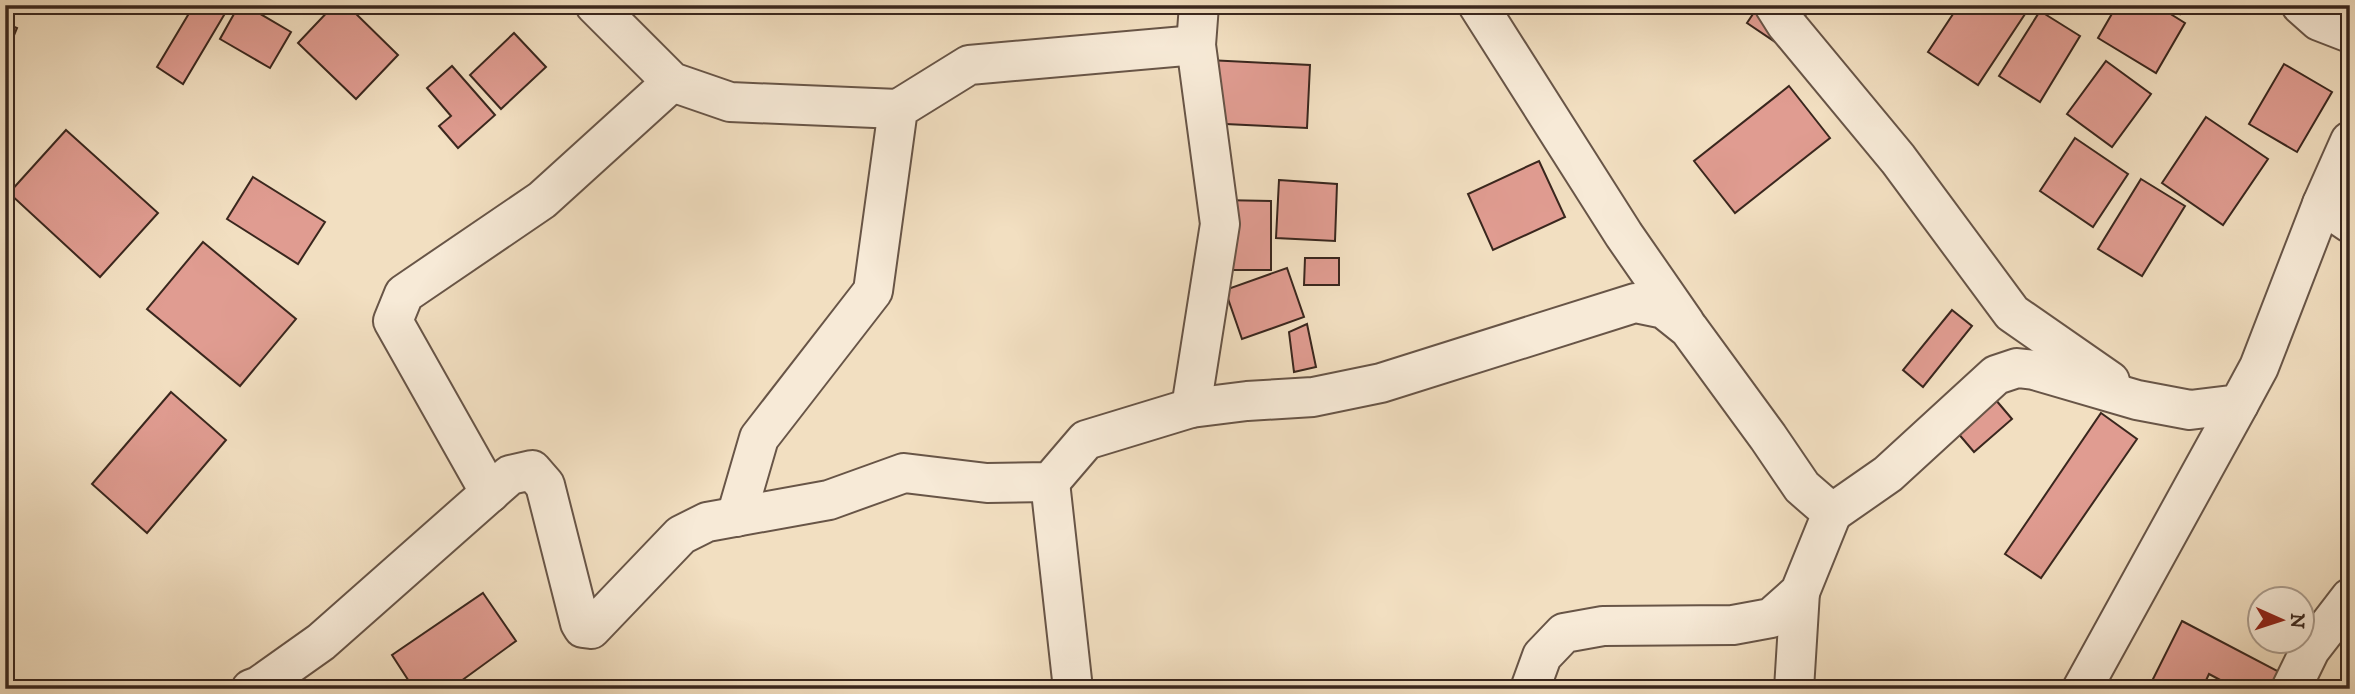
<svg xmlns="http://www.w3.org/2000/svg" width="2355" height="694" font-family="'IM FELL DW Pica',serif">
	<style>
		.building { fill: #e09c91; stroke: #3a271e; stroke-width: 2 }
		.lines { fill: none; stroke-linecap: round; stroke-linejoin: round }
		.minor-casing { stroke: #685547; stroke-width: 42 }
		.minor { stroke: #f7ead7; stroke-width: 38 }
	</style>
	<rect width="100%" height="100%" fill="#f2dfc1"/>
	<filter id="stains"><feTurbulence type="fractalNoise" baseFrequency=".00286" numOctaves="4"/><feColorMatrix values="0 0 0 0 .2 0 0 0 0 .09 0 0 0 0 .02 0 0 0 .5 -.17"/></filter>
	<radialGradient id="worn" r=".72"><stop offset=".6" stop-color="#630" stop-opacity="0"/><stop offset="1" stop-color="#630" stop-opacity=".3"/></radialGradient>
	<g class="building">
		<polygon points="194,5 230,5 183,84 157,67"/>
		<polygon points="239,5 245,5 291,32 270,68 220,39"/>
		<polygon points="334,5 347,5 398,55 356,99 298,43"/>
		<polygon points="1759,5 1812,5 1784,48 1747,23"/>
		<polygon points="1959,5 2031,5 1978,85 1928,52"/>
		<polygon points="2117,5 2156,5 2185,23 2156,73 2098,38"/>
		<polygon points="2168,5 2187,5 2180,14"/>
		<polygon points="2040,11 2080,36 2040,102 1999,76"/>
		<polygon points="5,23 17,28 5,57"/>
		<polygon points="514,33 546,67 501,109 470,75"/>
		<polygon points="1208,60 1310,65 1307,128 1205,123"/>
		<polygon points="2106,61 2151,94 2112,147 2067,114"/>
		<polygon points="2284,64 2332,92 2297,152 2249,124"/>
		<polygon points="452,66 495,115 458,148 439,126 451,116 427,88"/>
		<polygon points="1789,86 1830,138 1735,213 1694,161"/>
		<polygon points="2206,117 2268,159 2223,225 2162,183"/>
		<polygon points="66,130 158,213 100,277 9,193"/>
		<polygon points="2075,138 2128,174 2093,227 2040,191"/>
		<polygon points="1539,161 1565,217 1493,250 1468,194"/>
		<polygon points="253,177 325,222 298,264 227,219"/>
		<polygon points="2141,179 2185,206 2142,276 2098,249"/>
		<polygon points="1279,180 1337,184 1335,241 1276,238"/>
		<polygon points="1220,200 1271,201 1271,270 1220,270"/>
		<polygon points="203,242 296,319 240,386 147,309"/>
		<polygon points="1305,258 1339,258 1339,285 1304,285"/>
		<polygon points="1287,268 1304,317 1242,339 1225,290"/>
		<polygon points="1952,310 1972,326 1923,387 1903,370"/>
		<polygon points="1307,324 1316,367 1294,372 1289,332"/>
		<polygon points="171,392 226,440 147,533 92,484"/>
		<polygon points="1995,399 2012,419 1974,452 1957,432"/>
		<polygon points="2101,413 2137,439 2041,578 2005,554"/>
		<polygon points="483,593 516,641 450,689 414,689 392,655"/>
		<polygon points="2182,621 2287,676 2280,689 2237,689 2209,674 2202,689 2148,689"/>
	</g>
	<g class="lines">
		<defs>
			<g id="minor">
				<polyline points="595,5 672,82 730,102 898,109"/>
				<polyline points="1478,5 1624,235 1685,323"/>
				<polyline points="1774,5 1786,24 1898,159 2012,313 2110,381"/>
				<polyline points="2301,5 2319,21 2350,33"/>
				<polyline points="2322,204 2350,141"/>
				<polyline points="1191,408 1220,224 1196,45 1199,5"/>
				<polyline points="1050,482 1073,689"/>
				<polyline points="490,493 393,321 404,294 542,200 672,82"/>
				<polyline points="1832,513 1888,474 1996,375 2017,368 2034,370 2137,400 2190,410 2239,404 2259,367 2322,204 2350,223"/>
				<polyline points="736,517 759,438 873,291 898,109 969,65 1196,45"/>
				<polyline points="251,689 259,686 321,642 510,475 532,470 545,485 580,623 583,628 591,629 681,535 707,522 829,500 904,473 987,483 1050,482 1086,440 1191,408 1247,401 1313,397 1381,383 1635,303 1664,309 1689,329 1768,437 1802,487 1832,513 1800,592 1771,618 1733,625 1603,626 1564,633 1542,656 1530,689"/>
				<polyline points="1794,689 1800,592"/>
				<polyline points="2082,689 2239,404"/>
				<polyline points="2291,689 2310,650 2350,598"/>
			</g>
		</defs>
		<use href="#minor" class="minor-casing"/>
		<use href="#minor" class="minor"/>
	</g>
	<rect width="2355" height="694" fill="none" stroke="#f2dfc1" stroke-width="28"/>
	<rect x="7" y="7" width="2341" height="680" fill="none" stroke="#3a271e" stroke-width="3.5"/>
	<rect x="14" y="14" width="2327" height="666" fill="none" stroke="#3a271e" stroke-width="2"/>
	<g transform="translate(2281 620) rotate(93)"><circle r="33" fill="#f7ead7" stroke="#ab9c8d" stroke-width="2"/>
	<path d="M0-5L12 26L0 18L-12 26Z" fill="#8f2418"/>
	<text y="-10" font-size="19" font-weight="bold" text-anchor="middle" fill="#3a271e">N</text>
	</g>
	<rect width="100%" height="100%" filter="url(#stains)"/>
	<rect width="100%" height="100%" fill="url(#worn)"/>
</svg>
